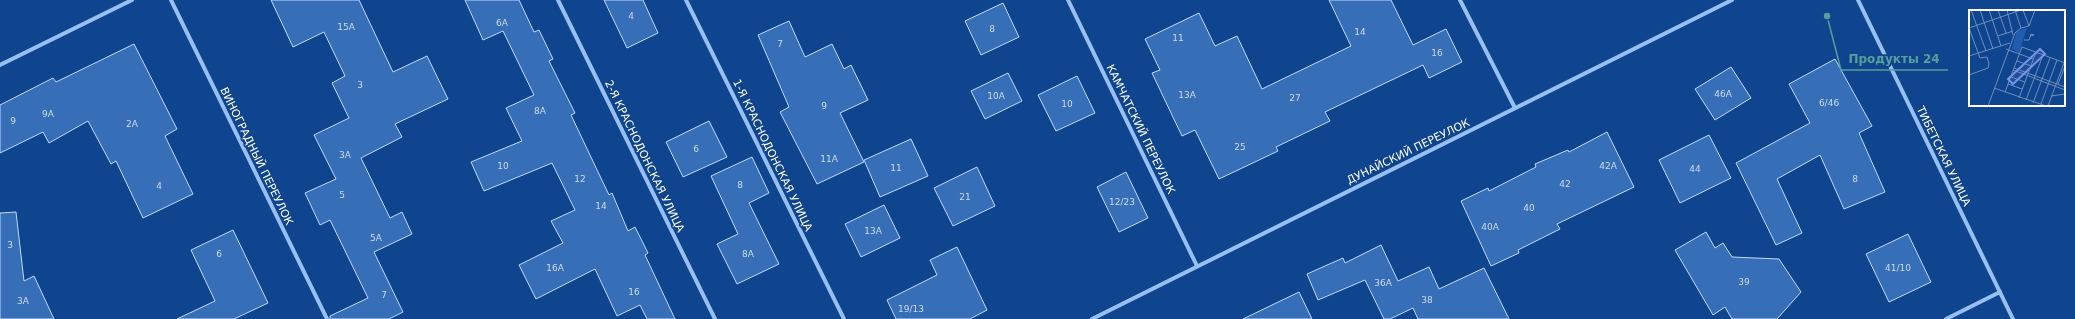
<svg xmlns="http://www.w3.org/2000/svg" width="2075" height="319" font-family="'DejaVu Sans',sans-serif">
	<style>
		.building { fill: #376eb8; stroke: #bfdafe }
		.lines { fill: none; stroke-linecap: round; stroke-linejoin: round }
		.minor { stroke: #97bff3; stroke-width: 4 }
		.labels { text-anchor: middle; stroke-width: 3.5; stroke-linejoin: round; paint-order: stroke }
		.number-label { font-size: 9px; fill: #cddbed }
		.street-label { font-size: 11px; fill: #fff; stroke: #0f448e }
		.inset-road { fill: none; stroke: #6f8fbb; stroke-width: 1 }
		.view { fill: #7795e8; fill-opacity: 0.15; stroke: #7795e8; stroke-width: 2 }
		.inset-edge { fill: none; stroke: #fff; stroke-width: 2 }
		.leader { fill: none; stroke: #579f9a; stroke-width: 1.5 }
		.callout-dot { fill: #579f9a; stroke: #0f448e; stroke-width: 1.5 }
		.callout-label { font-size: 12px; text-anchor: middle; font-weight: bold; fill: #579f9a; stroke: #0f448e; stroke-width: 3.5; stroke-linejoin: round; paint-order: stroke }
	</style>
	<rect width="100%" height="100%" fill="#0f448e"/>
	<g class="building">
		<polygon points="271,0 359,0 393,72 427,56 448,99 395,124 402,137 361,158 390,218 402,212 412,234 374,252 403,312 389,319 330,319 330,316 368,298 330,220 320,225 305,193 336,179 314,135 349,118 332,83 345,76 324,32 293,47"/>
		<polygon points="465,0 519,0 534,32 539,30 553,59 549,61 575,113 571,115 609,195 612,193 628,231 635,227 648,253 645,255 675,319 647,319 640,305 617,316 595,269 536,299 519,265 563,243 551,221 575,210 552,163 484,191 471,162 522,141 506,108 534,95 503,31 483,40"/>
		<polygon points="604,0 643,0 658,33 627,48"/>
		<polygon points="1329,0 1391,0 1413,45 1446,29 1462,62 1429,78 1423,65 1325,112 1330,121 1276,147 1278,151 1219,179 1195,130 1182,136 1152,73 1160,70 1145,39 1199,13 1215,46 1237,36 1262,89 1351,46"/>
		<polygon points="1003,3 1019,37 981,55 965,21"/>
		<polygon points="789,21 805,57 832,44 844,69 851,65 868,100 840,113 864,162 817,184 780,112 789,107 758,35"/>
		<polygon points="134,44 177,129 165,136 193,194 143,218 116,161 111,164 88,121 49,143 43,132 0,153 0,105 53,78 56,82"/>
		<polygon points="1835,59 1872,126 1859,133 1885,192 1844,209 1820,155 1777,179 1802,233 1776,245 1736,163 1810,123 1789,84"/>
		<polygon points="1731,67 1751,98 1715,120 1695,89"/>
		<polygon points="1008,73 1022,101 985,119 971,91"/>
		<polygon points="1077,76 1095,113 1056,131 1038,95"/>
		<polygon points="709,121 727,157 683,177 666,142"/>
		<polygon points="1607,132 1634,187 1557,224 1560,229 1518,250 1519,253 1491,266 1461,201 1488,188 1489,191 1536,167 1535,164 1568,150 1569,152"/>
		<polygon points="1709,135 1731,178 1680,203 1659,160"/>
		<polygon points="911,139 928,176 880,197 864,160"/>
		<polygon points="752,157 769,193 749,203 779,264 737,284 717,244 738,234 711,176"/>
		<polygon points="977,167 995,206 953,226 934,188"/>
		<polygon points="1126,172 1148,218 1119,232 1097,187"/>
		<polygon points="884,205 900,238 861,257 845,224"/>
		<polygon points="16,212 24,281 34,276 54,319 0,319 0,213"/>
		<polygon points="233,230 268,303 234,319 177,319 215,301 191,250"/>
		<polygon points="1706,232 1715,248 1723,243 1732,257 1779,259 1801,292 1777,319 1732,319 1725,307 1713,315 1675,250"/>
		<polygon points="1908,234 1931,282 1889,302 1866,254"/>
		<polygon points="1381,245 1398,281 1429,267 1439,289 1484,268 1509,319 1418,319 1413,308 1390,319 1384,319 1365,280 1318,300 1307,274 1343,258 1345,263"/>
		<polygon points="957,247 987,310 970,319 896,319 887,300 937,275 930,260"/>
		<polygon points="1299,292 1312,319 1243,319"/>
	</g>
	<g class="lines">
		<g class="minor">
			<polyline points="171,0 327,319"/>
			<polyline points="558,0 715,319"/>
			<polyline points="686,0 844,319"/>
			<polyline points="1068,0 1197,266"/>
			<polyline points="1460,0 1515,108"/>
			<polyline points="1858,0 2013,319"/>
			<polyline points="0,65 132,0"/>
			<polyline points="1092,319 1732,0"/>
			<polyline points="1946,319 2000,292"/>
		</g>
	</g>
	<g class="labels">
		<g class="number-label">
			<text x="631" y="19">4</text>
			<text x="502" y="26">6А</text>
			<text x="346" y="30">15А</text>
			<text x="992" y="32">8</text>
			<text x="1360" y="35">14</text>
			<text x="1178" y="41">11</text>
			<text x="780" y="47">7</text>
			<text x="1437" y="56">16</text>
			<text x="360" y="88">3</text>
			<text x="1723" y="97">46А</text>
			<text x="1187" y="98">13А</text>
			<text x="996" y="99">10А</text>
			<text x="1295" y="101">27</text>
			<text x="1829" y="106">6/46</text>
			<text x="1067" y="107">10</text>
			<text x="824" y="109">9</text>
			<text x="540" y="114">8А</text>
			<text x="48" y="117">9А</text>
			<text x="13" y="124">9</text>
			<text x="132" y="127">2А</text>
			<text x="1240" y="150">25</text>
			<text x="696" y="152">6</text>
			<text x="345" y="158">3А</text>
			<text x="829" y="162">11А</text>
			<text x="503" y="169">10</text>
			<text x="1608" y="169">42А</text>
			<text x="896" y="171">11</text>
			<text x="1695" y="172">44</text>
			<text x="580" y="182">12</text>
			<text x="1855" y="182">8</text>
			<text x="1565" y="187">42</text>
			<text x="740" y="188">8</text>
			<text x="159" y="189">4</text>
			<text x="342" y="198">5</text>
			<text x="965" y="200">21</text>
			<text x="1122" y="205">12/23</text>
			<text x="601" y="209">14</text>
			<text x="1529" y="211">40</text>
			<text x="1490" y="230">40А</text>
			<text x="873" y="234">13А</text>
			<text x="376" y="241">5А</text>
			<text x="10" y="248">3</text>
			<text x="219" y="257">6</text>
			<text x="748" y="257">8А</text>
			<text x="555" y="271">16А</text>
			<text x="1898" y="271">41/10</text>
			<text x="1744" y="285">39</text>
			<text x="1383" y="286">36А</text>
			<text x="634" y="295">16</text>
			<text x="384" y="298">7</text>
			<text x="1427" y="303">38</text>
			<text x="23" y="304">3А</text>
			<text x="911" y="312">19/13</text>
		</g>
		<g class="street-label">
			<text transform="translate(1141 129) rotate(64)" y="4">КАМЧАТСКИЙ ПЕРЕУЛОК</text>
			<text transform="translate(1408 151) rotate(-26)" y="4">ДУНАЙСКИЙ ПЕРЕУЛОК</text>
			<text transform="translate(773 155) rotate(64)" y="4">1-Я КРАСНОДОНСКАЯ УЛИЦА</text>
			<text transform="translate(257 156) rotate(64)" y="4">ВИНОГРАДНЫЙ ПЕРЕУЛОК</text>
			<text transform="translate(645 156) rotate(64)" y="4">2-Я КРАСНОДОНСКАЯ УЛИЦА</text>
			<text transform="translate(1944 156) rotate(64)" y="4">ТИБЕТСКАЯ УЛИЦА</text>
		</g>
	</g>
	<g transform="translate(1969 10)">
		<rect width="96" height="96" fill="#0f448e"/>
		<path d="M58 18 50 43 44 39 42 41 48 21Z" fill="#205dae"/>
		<path class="inset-road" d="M2 0 17 41M11 0 24 39M20 0 32 36M29 0 37 23M38 0 44 25M54 0 60 16M0 18 11 48 18 47 20 54 19 58 0 65M0 18 52 0M52 18 60 16 66 0M29 26 44 21M55 30H60L62 24 65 25 61 26M37 39 64 49M0 46 41 33M48 51 62 56M45 58 96 77M44 60 96 80M42 67 56 72M39 74 53 79M89 74 96 56M25 78 77 96M36 82 53 37 96 53M82 86 96 84M50 88 67 42M57 90 74 45M64 93 81 48M72 94 88 50M19 96 46 23 52 18 46 0M79 96 95 53"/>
		<path class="view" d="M71 39 76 44 44 74 39 69Z"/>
		<rect width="96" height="96" class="inset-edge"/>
	</g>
	<path class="leader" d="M1827 16L1841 70H1948"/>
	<circle class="callout-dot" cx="1827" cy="16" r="4"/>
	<g class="callout-label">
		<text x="1894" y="63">Продукты 24</text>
	</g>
</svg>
